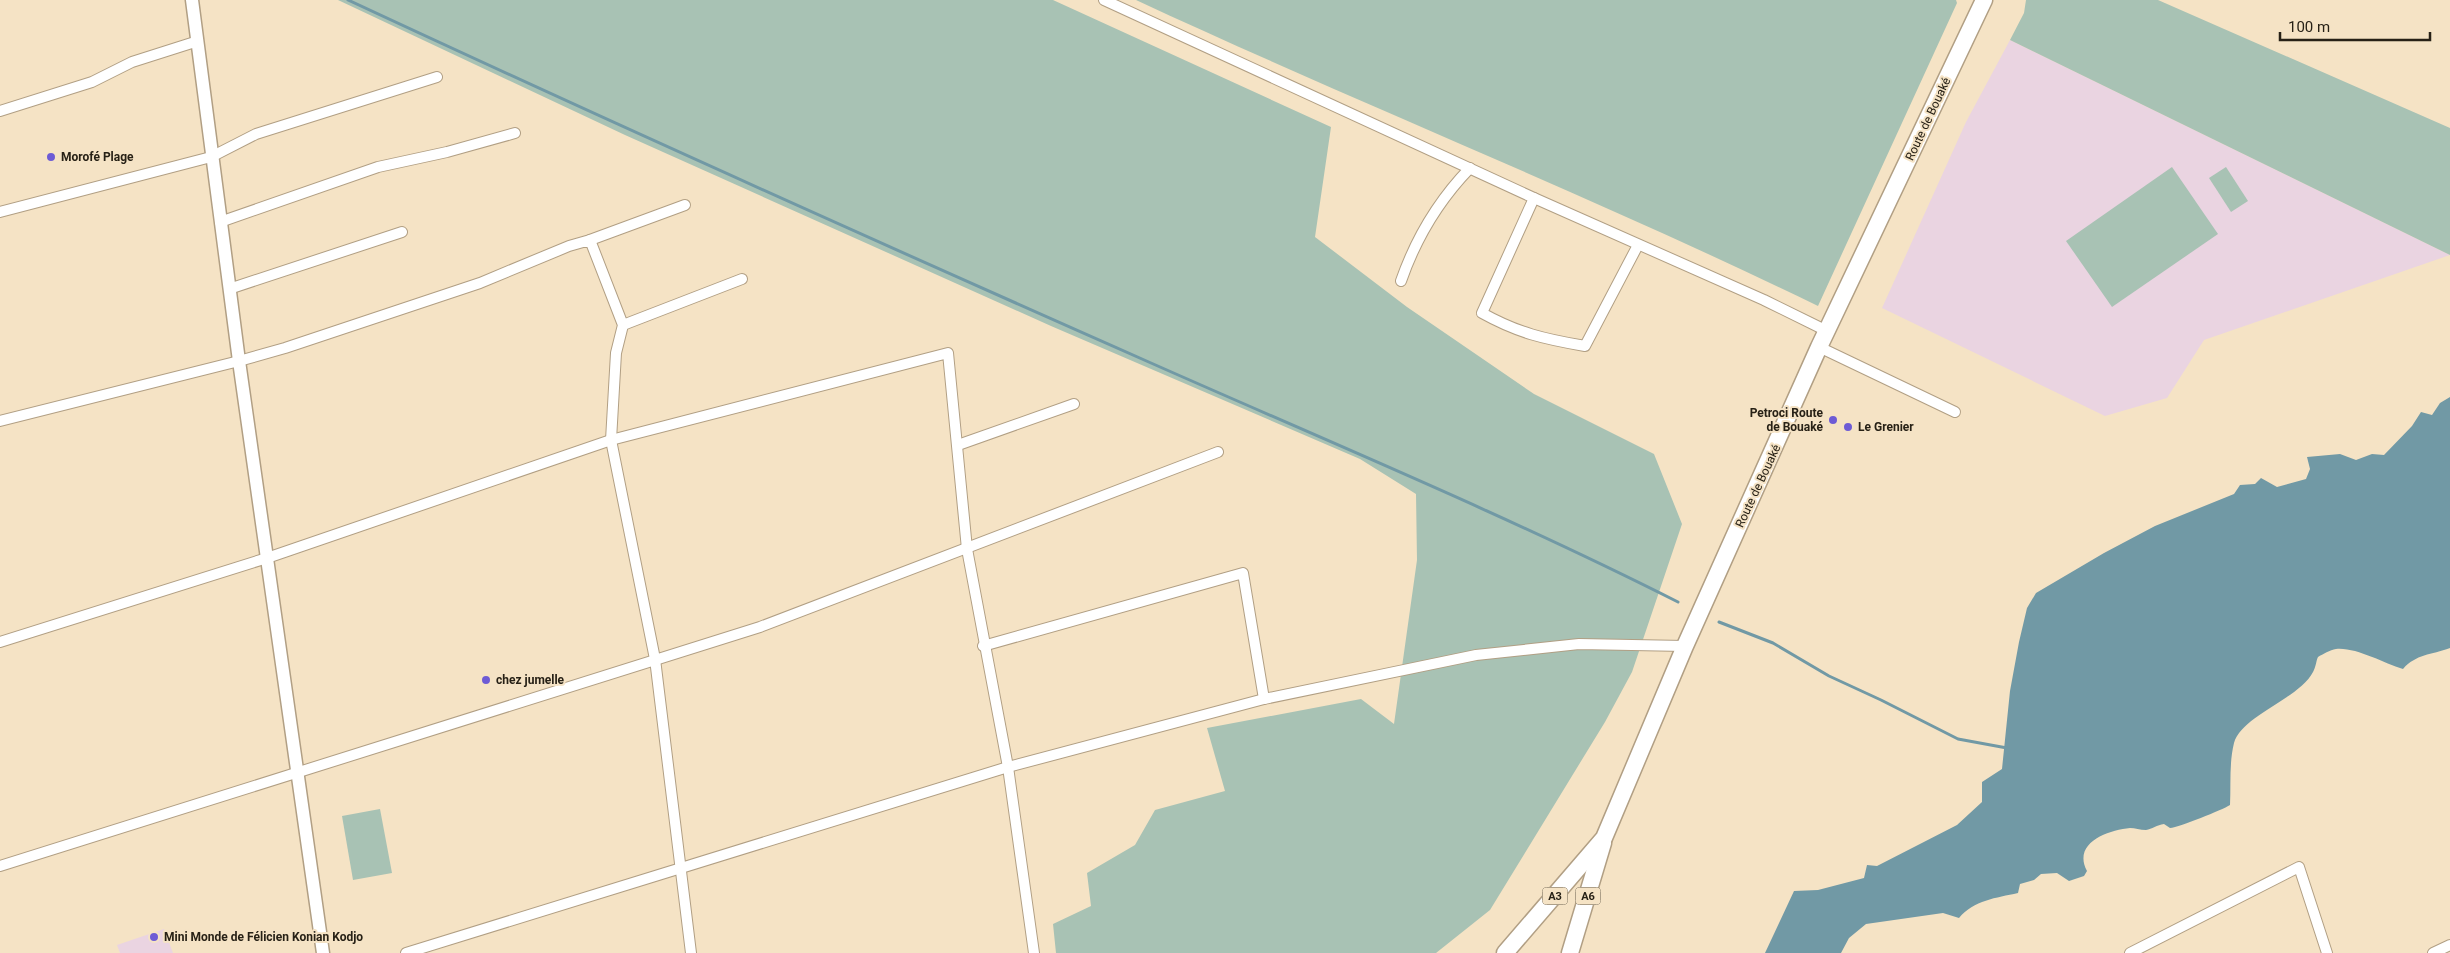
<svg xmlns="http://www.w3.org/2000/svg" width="2450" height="953" font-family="Roboto,sans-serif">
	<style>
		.education { fill: #ead4e1 }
		.green { fill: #a8c2b4 }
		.water { fill: #7199a5 }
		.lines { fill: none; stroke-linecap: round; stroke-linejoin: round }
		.stream { stroke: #7199a5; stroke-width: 3 }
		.minor-casing { stroke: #b19f84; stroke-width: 12 }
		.tertiary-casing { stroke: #b19f84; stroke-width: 15 }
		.trunk-casing { stroke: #b19f84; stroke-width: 19 }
		.minor { stroke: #fff; stroke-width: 10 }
		.tertiary { stroke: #fff; stroke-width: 12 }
		.trunk { stroke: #fff; stroke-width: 16 }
		.poi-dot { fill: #6d5bd5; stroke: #f5e3c5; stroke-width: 2 }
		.labels { text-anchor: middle; stroke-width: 4; stroke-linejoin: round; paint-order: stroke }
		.shield { fill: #f5e3c5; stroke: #655b4a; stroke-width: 1 }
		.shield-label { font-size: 11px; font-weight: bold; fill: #272116 }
		.street-label { font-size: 12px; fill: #272116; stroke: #f5e3c5 }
		.poi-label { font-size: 12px; font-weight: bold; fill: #272116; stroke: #f5e3c5; text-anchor: start }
	</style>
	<rect width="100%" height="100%" fill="#f5e3c5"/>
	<g class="education">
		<polygon points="2010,40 2450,255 2204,340 2167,398 2105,416 1882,308 1966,122"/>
		<polygon points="164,929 173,953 120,953 117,945"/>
	</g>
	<g class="green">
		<polygon points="338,0 1053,0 1331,127 1315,237 1407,307 1534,394 1654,454 1682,524 1632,672 1605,722 1490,910 1436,953 1056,953 1053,924 1091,906 1087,873 1135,845 1155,810 1225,791 1207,728 1361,699 1394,724 1417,560 1416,494 1360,459 1051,326 625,135"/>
		<path d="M1136 0H1956L1957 3 1818 306C1594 197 1362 105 1136 0Z"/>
		<polygon points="2026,0 2158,0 2450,128 2450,255 2010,40 2024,13"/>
		<polygon points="2172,167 2218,234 2112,307 2066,241"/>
		<polygon points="2226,167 2248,201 2231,212 2209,178"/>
		<polygon points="380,809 392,873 353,880 342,816"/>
	</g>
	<path class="water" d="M2450 397V648C2431 655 2416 654 2403 669 2383 663 2356 647 2336 649 2330 650 2323 654 2318 657 2316 661 2316 667 2313 672 2299 699 2242 715 2234 743 2229 763 2231 785 2230 805 2222 810 2180 827 2170 828L2164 824C2157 825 2152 829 2146 830 2140 830 2135 828 2130 828 2108 830 2072 843 2087 871L2084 876 2069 881 2057 873 2041 874 2034 880 2020 884 2018 893C1996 898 1974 900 1959 918L1943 913 1866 924 1849 938 1841 953H1765L1794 891 1818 890 1864 878 1867 865 1877 866 1957 825 1982 802V782L2002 769 2010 691 2019 642 2027 608 2036 593 2104 553 2155 526 2234 494 2240 485 2255 484 2261 478 2277 487 2306 479 2310 469 2307 457 2340 454 2356 460 2372 454 2384 455 2412 426 2421 412 2432 415 2440 403Z"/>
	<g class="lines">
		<g class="stream">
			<path d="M348 0C614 124 882 244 1151 363 1327 441 1506 515 1678 602"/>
			<polyline points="1719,622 1773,643 1829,676 1881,700 1958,739 2007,748"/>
		</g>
		<defs>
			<g id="minor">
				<polyline points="1104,0 1534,198 1764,300 1827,331"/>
				<polyline points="0,111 92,82 132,62 198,41"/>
				<path d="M1534 198 1482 313C1518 333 1544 339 1585 346L1638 245"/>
				<polyline points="0,212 211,157 256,134 437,77"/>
				<polyline points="220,222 378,167 447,152 515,133"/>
				<polyline points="590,240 685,205"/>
				<path d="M1401 281C1416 238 1438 201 1470 168"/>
				<polyline points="229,289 402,232"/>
				<polyline points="623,325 742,279"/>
				<polyline points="1819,347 1955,412"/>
				<polyline points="0,421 239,361 285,348 480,283 569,246 590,240 623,325 616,353 611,440 655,659 691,953"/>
				<polyline points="958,445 1074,404"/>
				<polyline points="0,642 267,558 611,440 948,353 967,549 1008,767 1034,953"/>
				<polyline points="983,646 1243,573 1264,699"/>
				<polyline points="0,866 760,627 1218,452"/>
				<polyline points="406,953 1008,767 1264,699 1476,655 1579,644 1685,646"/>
				<polyline points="2130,953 2299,867 2327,953"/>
				<polyline points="2433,953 2450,945"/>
			</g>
			<polyline id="tertiary" points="192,0 239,361 323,953"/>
			<g id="trunk">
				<polyline points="1505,953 1604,838 1685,646 1819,347 1984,0"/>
				<polyline points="1570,953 1603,843"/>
			</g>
		</defs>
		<use href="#minor" class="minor-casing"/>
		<use href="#tertiary" class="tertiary-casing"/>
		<use href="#trunk" class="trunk-casing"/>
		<use href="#minor" class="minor"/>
		<use href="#tertiary" class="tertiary"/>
		<use href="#trunk" class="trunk"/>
	</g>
	<g class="poi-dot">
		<circle cx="51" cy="157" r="5"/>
		<circle cx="1833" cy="420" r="5"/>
		<circle cx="1848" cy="427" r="5"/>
		<circle cx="486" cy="680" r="5"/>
		<circle cx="154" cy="937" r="5"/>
	</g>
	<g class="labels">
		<g class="shield">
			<rect x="1542.5" y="887.5" width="25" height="17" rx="4"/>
			<rect x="1575.5" y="887.5" width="25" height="17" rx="4"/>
		</g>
		<g class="shield-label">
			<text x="1555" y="900">A3</text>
			<text x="1588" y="900">A6</text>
		</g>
		<g class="street-label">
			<text transform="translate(1928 119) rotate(-65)" y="4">Route de Bouaké</text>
			<text transform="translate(1758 486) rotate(-65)" y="4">Route de Bouaké</text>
		</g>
		<g class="poi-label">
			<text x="61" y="161">Morofé Plage</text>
			<text x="1823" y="417" text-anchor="end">Petroci Route<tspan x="1823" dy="14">de Bouaké</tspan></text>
			<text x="1858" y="431">Le Grenier</text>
			<text x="496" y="684">chez jumelle</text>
			<text x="164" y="941">Mini Monde de Félicien Konian Kodjo</text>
		</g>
	</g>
	<path d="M2280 32v8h150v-8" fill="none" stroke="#272116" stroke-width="2.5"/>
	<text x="2288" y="32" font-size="15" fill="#272116" stroke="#f5e3c5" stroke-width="4" paint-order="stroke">100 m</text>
</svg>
